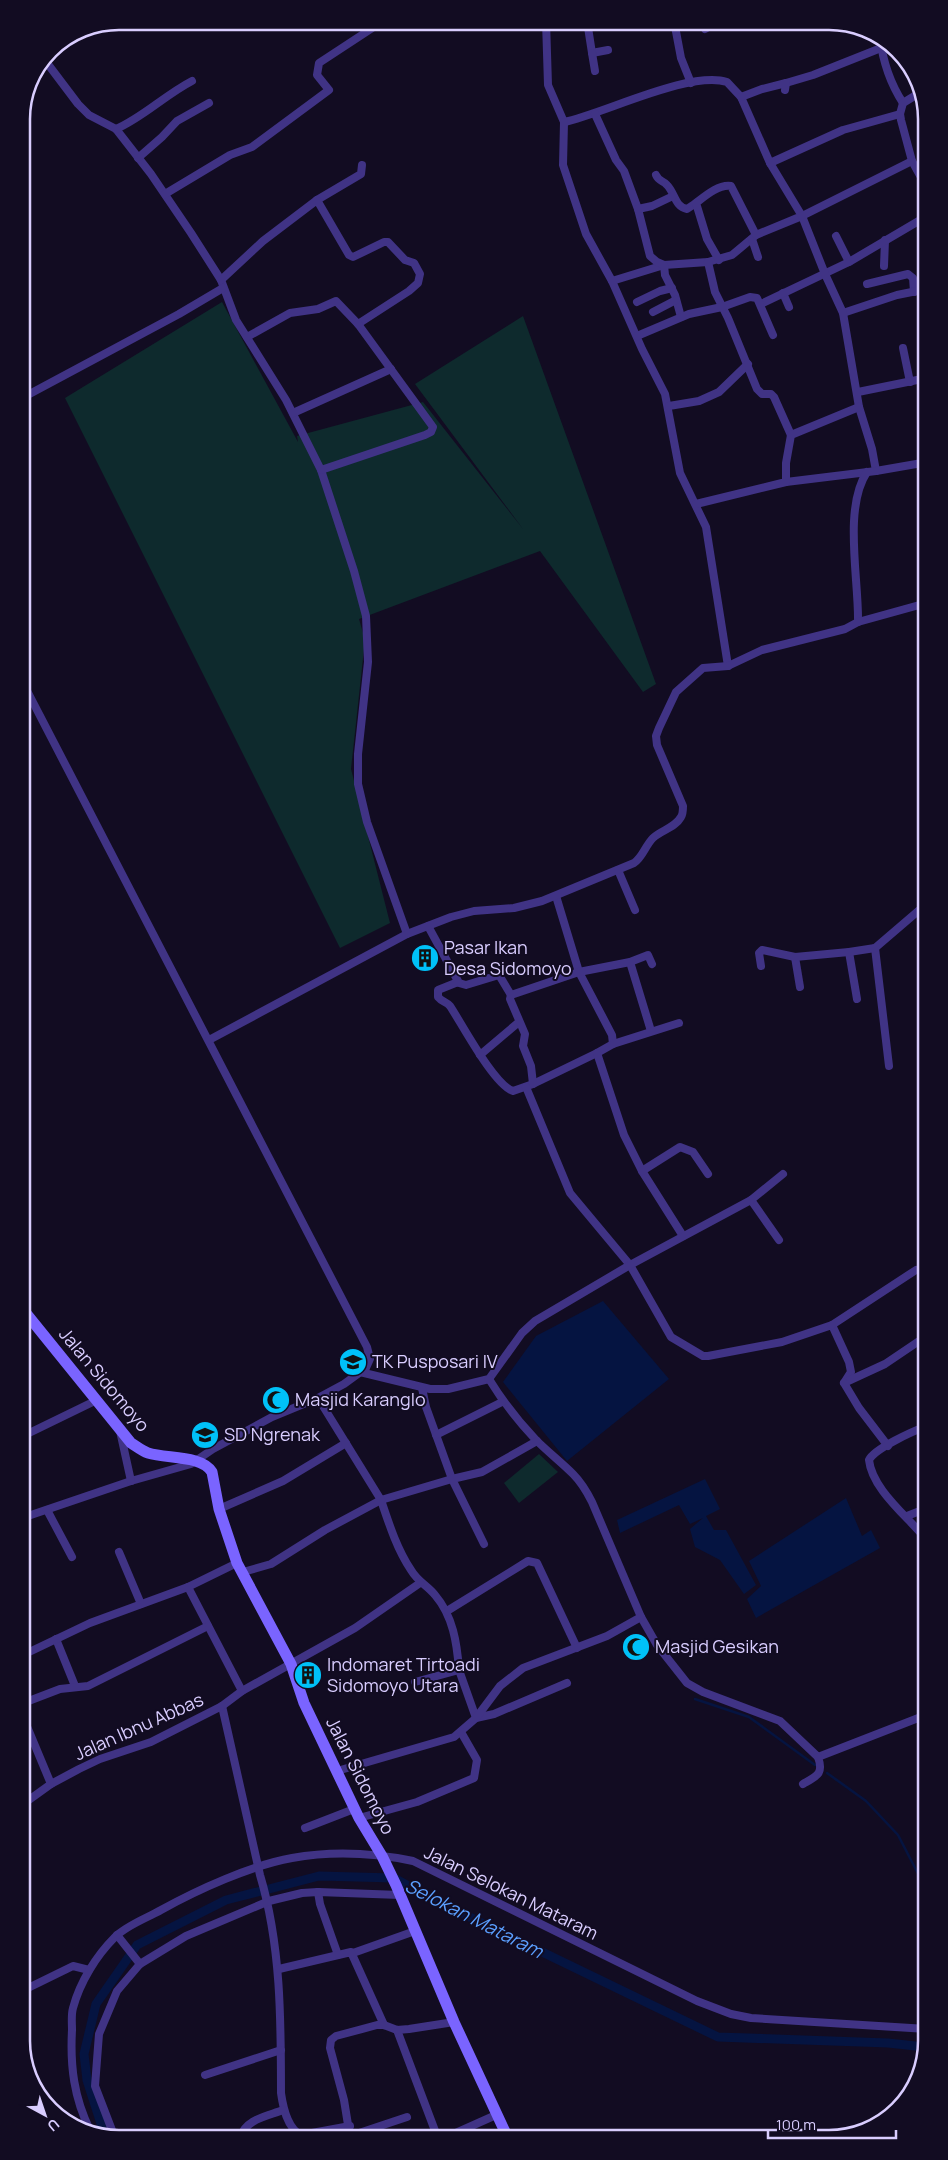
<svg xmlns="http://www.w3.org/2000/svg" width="948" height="2160" font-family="Manrope,sans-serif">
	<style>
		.green { fill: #0e2a2d }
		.water { fill: #051441 }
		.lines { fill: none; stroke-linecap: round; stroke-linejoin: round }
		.stream { stroke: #051441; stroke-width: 2.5 }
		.canal { stroke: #051441; stroke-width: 9 }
		.street { stroke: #403385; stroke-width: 8 }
		.secondary { stroke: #7a64ff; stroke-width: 11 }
		.labels { text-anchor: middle; stroke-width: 4; stroke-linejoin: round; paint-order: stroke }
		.poi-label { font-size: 18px; fill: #d9cdff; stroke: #120c22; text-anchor: start }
		.street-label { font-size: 18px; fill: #d9cdff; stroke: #120c22 }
		.water-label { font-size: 19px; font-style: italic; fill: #5b9fff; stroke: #120c22 }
		.rim { fill: none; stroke: #d9cdff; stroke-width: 2.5 }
	</style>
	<rect width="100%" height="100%" fill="#120c22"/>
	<g class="green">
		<polygon points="222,302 298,442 297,436 423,402 523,529 415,384 523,316 656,684 643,692 540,551 359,619 365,640 351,769 390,923 340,948 65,398"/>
		<polygon points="539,1454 558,1472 519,1503 504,1483"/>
	</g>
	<g class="water">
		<polygon points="603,1301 669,1379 567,1461 503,1382 536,1336"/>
		<polygon points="705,1479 720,1509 706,1516 714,1530 726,1530 756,1585 744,1594 720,1560 695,1547 690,1529 703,1518 690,1524 679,1505 620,1533 617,1520"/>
		<polygon points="846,1498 862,1536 871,1530 880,1548 756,1618 747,1599 761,1586 749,1561"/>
	</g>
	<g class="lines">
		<g class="stream">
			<polyline points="695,1699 749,1717 815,1765"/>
			<polyline points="827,1773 866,1801 898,1835 926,1889"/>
		</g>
		<polyline class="canal" points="105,2136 87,2080 84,2054 96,2004 137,1945 226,1900 319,1876 394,1878 428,1897 718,2037 888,2043 925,2047"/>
		<g class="street">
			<path d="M546 21 548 85 564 122C603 114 690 70 727 82L741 97 770 163 802 216 756 235 732 255 708 262 664 265 612 281"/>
			<polyline points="587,21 592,53 608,50"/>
			<polyline points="674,21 681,58 691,83"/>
			<polyline points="705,29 719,21"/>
			<path d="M880 38C883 62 890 83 903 103"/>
			<polyline points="592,53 595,71"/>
			<polyline points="44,59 78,104 89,115 116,129 151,174 191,233 221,280 236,320 286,400 321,470 354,571 366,616 368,662 358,754 358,784 367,822 407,934"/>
			<polyline points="786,83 813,75 881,48"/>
			<polyline points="921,92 903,103 900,114 901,120 912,161 922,179"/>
			<polyline points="741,97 762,89 786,83 785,90"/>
			<polyline points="595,114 616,160 624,171 638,209 650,256 657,262 664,265 665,275 675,295 681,317"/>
			<polyline points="564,122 563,165 586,234 612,281 642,349 665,394 680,473 706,527 728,666"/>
			<path d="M116 129C142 118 165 95 192 81"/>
			<polyline points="138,158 162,137 177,121 209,103"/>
			<polyline points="770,163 843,130 900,114"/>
			<path d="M656 175C659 182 663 180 667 185 675 193 675 207 687 209L696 203"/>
			<polyline points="165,194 230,155 252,147 329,90 317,75 319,63 383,21"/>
			<polyline points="317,200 361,174 362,165"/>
			<polyline points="638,209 652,206 673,196"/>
			<polyline points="836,236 849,262"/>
			<polyline points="752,239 758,257"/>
			<path d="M719 260 707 239 696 203C705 196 719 184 731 186L756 235"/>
			<polyline points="708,262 715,292 728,318 757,389 762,394 771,394 774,397 791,435"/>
			<polyline points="884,266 885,240"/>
			<polyline points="221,280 263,241 317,200 349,255 353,257 384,242 388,242 405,260 414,263 420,274 418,283 409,291 358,324"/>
			<polyline points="867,284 908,274 913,278 914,292"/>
			<polyline points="783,293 789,307"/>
			<polyline points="637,302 660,291 672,288"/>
			<polyline points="761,304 849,262 922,219"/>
			<polyline points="653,312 676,300"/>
			<polyline points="843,313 897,295 922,290"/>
			<polyline points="637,336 689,314 722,307 750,297 757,298 773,335"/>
			<polyline points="247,337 290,313 318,309 336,301 358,324 433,427 431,432 425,435 321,470"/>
			<polyline points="903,348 910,382"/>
			<polyline points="858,392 922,379"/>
			<polyline points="22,398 179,314 223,288"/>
			<polyline points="669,406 699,401 719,392 748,364"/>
			<polyline points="293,413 391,369"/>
			<polyline points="876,471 872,449 859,407 843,313 825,274 802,216 912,161"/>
			<polyline points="786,482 876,471 922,463"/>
			<polyline points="696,504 786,482 786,463 791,435 859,407"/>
			<path d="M858 622C859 580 843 508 867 472"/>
			<polyline points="23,683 367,1347 370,1359 366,1368 344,1384 318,1398 272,1417 213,1449 191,1464 131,1481 25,1517"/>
			<polyline points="618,870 635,910"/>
			<polyline points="556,896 579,972 612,1035 613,1044"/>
			<polyline points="428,926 459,983 466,985 499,975 511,995"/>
			<polyline points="875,948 889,1066"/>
			<polyline points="849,952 857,999"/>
			<polyline points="795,957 800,987"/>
			<polyline points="630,962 651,1031"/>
			<polyline points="761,966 759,953 762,950 795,957 849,952 875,948 924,906"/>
			<path d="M458 982 438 990V997C442 1002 447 1002 450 1006 462 1024 494 1085 513 1091L533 1084 597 1053 613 1044 679 1023"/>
			<path d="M209 1040 407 934 451 917 474 911 514 908 542 901 634 863C643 857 645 846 653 838 661 830 675 828 681 817 683 814 683 810 683 806L657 745 656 736 659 728 676 692 703 668 728 666 762 650 845 629 858 622 923 604"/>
			<polyline points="597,1053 624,1135 642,1171 683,1236"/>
			<polyline points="480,1055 519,1022"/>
			<polyline points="533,1084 531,1066 523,1046 525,1034 510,999 511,995 579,972 630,962 648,955 652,964"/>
			<polyline points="526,1087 570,1193 630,1265 671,1337 703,1356 708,1356 782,1342 832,1325 849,1362 851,1372 844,1383"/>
			<polyline points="642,1171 680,1147 693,1152 708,1174"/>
			<polyline points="751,1200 779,1240"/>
			<polyline points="832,1325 916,1270"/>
			<polyline points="360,1372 430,1389 448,1389 489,1379 522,1333 535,1321 630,1265 751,1200 783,1174"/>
			<path d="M489 1379C503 1402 518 1421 536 1440 548 1452 561 1462 573 1474 581 1482 587 1492 592 1502L641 1617 657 1645 687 1683 703 1692 780 1721 818 1757 926 1715"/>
			<polyline points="846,1382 885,1364 925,1337"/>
			<polyline points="844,1383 859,1408 888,1446"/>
			<path d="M422 1388 426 1407 452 1479 381 1500C389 1524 397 1549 411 1570 418 1582 427 1585 435 1595 453 1616 457 1643 459 1670"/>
			<path d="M925 1427C913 1431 874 1449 869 1460 872 1489 907 1516 925 1538"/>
			<polyline points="120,1431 131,1481"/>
			<polyline points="25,1435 97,1400"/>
			<polyline points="436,1435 502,1402"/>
			<polyline points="219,1509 283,1481 346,1443"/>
			<polyline points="47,1510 72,1557"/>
			<polyline points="907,1516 925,1509"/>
			<polyline points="484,1544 452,1479 482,1472 537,1441"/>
			<polyline points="119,1552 141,1604"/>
			<polyline points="243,1572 271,1564 325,1530 381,1500 318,1398"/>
			<polyline points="188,1587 242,1691"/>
			<polyline points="447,1611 528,1561 537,1563 577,1648"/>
			<polyline points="56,1639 75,1686"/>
			<polyline points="25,1654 90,1623 188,1587 237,1563"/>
			<polyline points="415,1682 459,1670 476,1718 494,1714 567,1683"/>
			<polyline points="26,1702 60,1689 88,1686 208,1626"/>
			<path d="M222 1706 260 1875C281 1945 281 2020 281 2093 283 2107 287 2128 301 2135L350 2126"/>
			<polyline points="26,1724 51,1784"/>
			<polyline points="337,1771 454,1737 476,1718 500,1686 523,1668 607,1636 641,1617"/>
			<path d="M803 1784C817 1776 824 1774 818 1757"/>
			<polyline points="26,1802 51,1784 79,1769 100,1759 151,1742 222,1706 242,1691 355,1628 420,1583"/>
			<polyline points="359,1818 417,1802 474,1778 477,1760 461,1732"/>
			<polyline points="305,1828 354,1809"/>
			<polyline points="318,1892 320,1904 338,1955"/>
			<polyline points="117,1935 140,1964"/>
			<polyline points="353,1953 415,1931"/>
			<polyline points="279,1969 351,1952 384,2025"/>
			<polyline points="26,1989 73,1966 89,1970"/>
			<polyline points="397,2030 437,2136"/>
			<polyline points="205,2075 281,2050"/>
			<path d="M90 2130C74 2098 70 2066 72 2030 72 2023 71 2015 73 2008 80 1982 96 1956 115 1937 127 1925 147 1918 161 1910 197 1890 252 1865 292 1858 331 1851 374 1853 413 1861L697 2001 731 2014 751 2018 927 2029"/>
			<polyline points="350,2136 407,2117"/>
			<polyline points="449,2136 496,2115"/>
			<polyline points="350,2137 344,2100 330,2048 331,2040 336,2036 377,2025 384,2025 397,2030 409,2029 454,2022"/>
			<polyline points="115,2138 95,2086 99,2034 117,1991 140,1964 186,1936 269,1901 302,1893 318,1892 400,1895"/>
			<path d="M240 2138C245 2119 268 2116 283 2110"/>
		</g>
		<path class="secondary" d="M25 1312 131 1443C136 1446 142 1451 148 1453 167 1459 201 1455 212 1472L219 1509 237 1563 291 1664 304 1703 359 1818 382 1856 396 1885 454 2022 507 2136"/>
	</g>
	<defs>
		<symbol id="building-disc" viewBox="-11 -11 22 22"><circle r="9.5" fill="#00c1f8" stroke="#120c22"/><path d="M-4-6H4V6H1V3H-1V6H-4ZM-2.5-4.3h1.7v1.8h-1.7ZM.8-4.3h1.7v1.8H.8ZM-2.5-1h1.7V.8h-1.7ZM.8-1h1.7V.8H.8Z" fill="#111"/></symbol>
		<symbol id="school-disc" viewBox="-11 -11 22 22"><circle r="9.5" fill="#00c1f8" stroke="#120c22"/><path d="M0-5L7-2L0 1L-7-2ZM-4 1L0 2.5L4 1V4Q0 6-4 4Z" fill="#111"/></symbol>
		<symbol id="mosque-disc" viewBox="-11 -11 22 22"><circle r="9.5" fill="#00c1f8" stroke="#120c22"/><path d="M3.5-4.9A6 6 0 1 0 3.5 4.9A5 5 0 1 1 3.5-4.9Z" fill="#111"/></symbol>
	</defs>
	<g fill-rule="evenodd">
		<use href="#building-disc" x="409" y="942" width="32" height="32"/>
		<use href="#school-disc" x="337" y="1346" width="32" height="32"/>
		<use href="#mosque-disc" x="260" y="1384" width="32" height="32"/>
		<use href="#school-disc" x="189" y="1419" width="32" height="32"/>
		<use href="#mosque-disc" x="620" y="1631" width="32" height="32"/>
		<use href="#building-disc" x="292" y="1659" width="32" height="32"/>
	</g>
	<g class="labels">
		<g class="poi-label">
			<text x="444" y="954">Pasar Ikan<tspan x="444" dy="21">Desa Sidomoyo</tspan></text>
			<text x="372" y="1368">TK Pusposari IV</text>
			<text x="295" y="1406">Masjid Karanglo</text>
			<text x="224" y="1441">SD Ngrenak</text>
			<text x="655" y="1653">Masjid Gesikan</text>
			<text x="327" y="1671">Indomaret Tirtoadi<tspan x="327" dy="21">Sidomoyo Utara</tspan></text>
		</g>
		<g class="street-label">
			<text transform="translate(104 1380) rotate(50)" y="6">Jalan Sidomoyo</text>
			<text transform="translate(139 1727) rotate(-24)" y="6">Jalan Ibnu Abbas</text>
			<text transform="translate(360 1776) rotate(63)" y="6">Jalan Sidomoyo</text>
			<text transform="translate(511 1893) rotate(26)" y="6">Jalan Selokan Mataram</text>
		</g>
		<g class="water-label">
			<text transform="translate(474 1918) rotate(27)" y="7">Selokan Mataram</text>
		</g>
	</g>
	<path d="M0 0H948V2160H0ZM119 30H829A89 89 0 0 1 918 119V2041A89 89 0 0 1 829 2130H119A89 89 0 0 1 30 2041V119A89 89 0 0 1 119 30Z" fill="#120c22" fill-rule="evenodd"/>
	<path class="rim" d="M119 30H829A89 89 0 0 1 918 119V2041A89 89 0 0 1 829 2130H119A89 89 0 0 1 30 2041V119A89 89 0 0 1 119 30Z"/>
	<g transform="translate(45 2115) rotate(140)" stroke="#120c22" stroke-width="4" paint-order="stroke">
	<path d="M0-4L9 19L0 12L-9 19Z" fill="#d9cdff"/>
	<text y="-8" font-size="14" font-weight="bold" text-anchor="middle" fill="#d9cdff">U</text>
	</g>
	<path d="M768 2130v8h128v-8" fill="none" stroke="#d9cdff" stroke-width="2.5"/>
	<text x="776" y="2130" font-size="15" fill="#d9cdff" stroke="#120c22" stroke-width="4" paint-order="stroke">100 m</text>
</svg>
